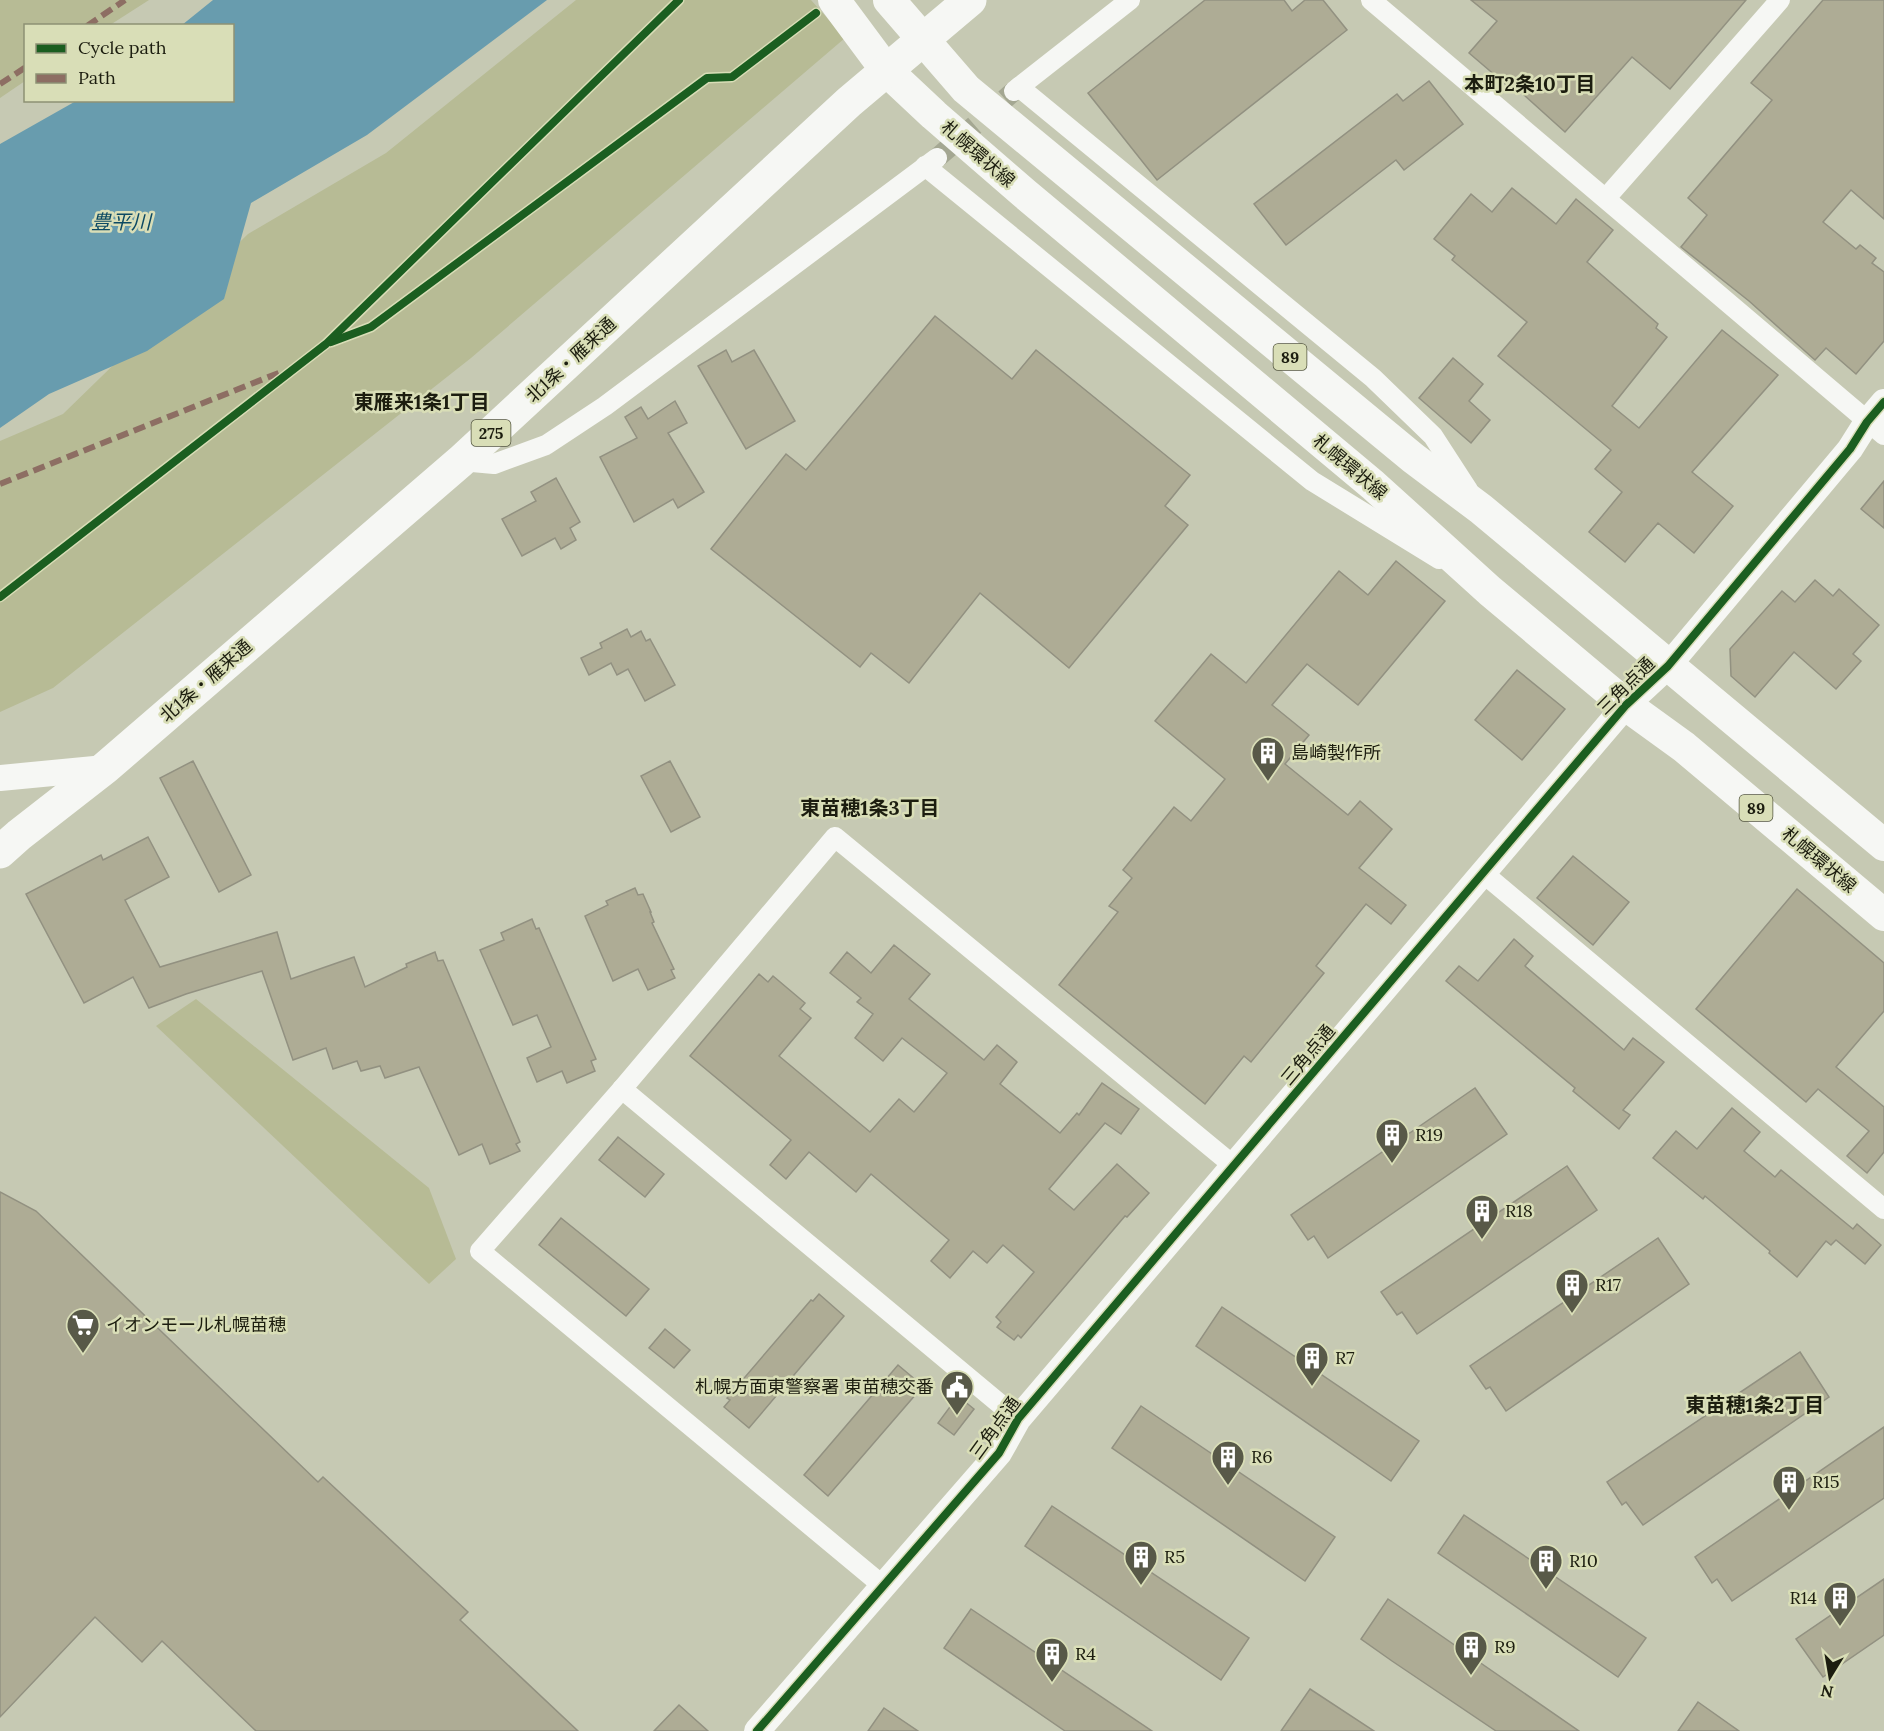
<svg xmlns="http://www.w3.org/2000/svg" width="1884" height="1731" font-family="Lora,'Noto Sans JP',serif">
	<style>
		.green { fill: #b7bb95 }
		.water { fill: #689cae }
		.building { fill: #aeac95; stroke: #929181; stroke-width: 1.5 }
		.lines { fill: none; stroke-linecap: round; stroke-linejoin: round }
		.minor-tunnel { stroke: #a4a792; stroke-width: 20; stroke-dasharray: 20 10; stroke-linecap: butt }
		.minor { stroke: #f6f7f4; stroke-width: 20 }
		.tertiary { stroke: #f6f7f4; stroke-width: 26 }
		.primary { stroke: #f6f7f4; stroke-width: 32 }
		.trunk { stroke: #f6f7f4; stroke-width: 33 }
		.quiet { stroke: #8d6e63; stroke-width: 6; stroke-dasharray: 12 6; stroke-linecap: butt }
		.cycleway-casing { stroke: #d9deb7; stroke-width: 11 }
		.cycleway { stroke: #1b5e20; stroke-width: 8 }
		.labels { text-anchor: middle; stroke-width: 5; stroke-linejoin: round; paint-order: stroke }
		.shield { fill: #d9deb7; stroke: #555741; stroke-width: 1.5 }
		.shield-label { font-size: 16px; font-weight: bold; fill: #1c1d0f }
		.street-label { font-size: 18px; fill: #1c1d0f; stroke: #d9deb7 }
		.poi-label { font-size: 18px; fill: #1c1d0f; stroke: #d9deb7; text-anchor: start }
		.neighbourhood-label { font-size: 20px; font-weight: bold; fill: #1c1d0f; stroke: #d9deb7 }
		.water-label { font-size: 20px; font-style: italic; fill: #0c4963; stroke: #d9deb7 }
	</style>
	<rect width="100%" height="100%" fill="#c6c9b3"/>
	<g class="green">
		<polygon points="0,0 149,0 110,25 26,26 25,81 0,98"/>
		<polygon points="576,0 811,0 845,38 471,358 53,688 0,712 0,441 63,414 248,234 386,153"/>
		<polygon points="196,999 429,1188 456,1259 429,1284 156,1026"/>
	</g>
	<polygon class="water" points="213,0 547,0 367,135 251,203 224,299 147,351 49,394 0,428 0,144 76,101 232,100 232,26 182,25"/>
	<g class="building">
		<polygon points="1205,0 1284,0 1292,11 1305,0 1323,0 1347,30 1157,180 1088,93"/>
		<polygon points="1471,0 1746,0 1670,89 1632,57 1565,132 1513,85 1510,88 1469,53 1497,21"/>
		<polygon points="1823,0 1884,0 1884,219 1851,190 1823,222 1856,249 1860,245 1876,258 1872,263 1884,272 1884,341 1856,374 1826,348 1815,360 1749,301 1681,247 1707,215 1688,198 1772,100 1751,83"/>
		<polygon points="1429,81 1463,124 1404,170 1396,160 1286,245 1254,204 1397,94 1403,101"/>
		<polygon points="1512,188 1556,224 1576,199 1613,230 1587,262 1658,324 1656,328 1667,337 1612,406 1639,428 1722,330 1778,375 1692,472 1733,506 1694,553 1658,523 1625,562 1589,532 1622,492 1595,469 1611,450 1498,356 1527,322 1452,260 1455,256 1434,239 1471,194 1492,212"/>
		<polygon points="935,316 1012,379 1036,350 1190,475 1165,506 1188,525 1069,668 980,593 909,683 871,653 860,667 711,549 786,454 806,470"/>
		<polygon points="726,350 732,362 754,350 795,421 746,449 698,366"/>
		<polygon points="1453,358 1483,384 1469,401 1490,420 1471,443 1419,398"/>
		<polygon points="675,401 687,423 668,433 704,492 678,508 673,499 634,522 600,457 637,438 625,417 641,407 648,419"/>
		<polygon points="556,478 580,522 570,528 576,540 561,549 555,538 522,556 502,519 536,501 531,492"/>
		<polygon points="1884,481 1884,528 1861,509"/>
		<polygon points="1396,561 1445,601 1358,705 1307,664 1272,705 1309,735 1285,764 1348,815 1360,801 1392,829 1359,868 1406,905 1391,924 1366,904 1316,966 1324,973 1251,1062 1244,1056 1205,1104 1059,985 1118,912 1109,906 1132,878 1123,870 1174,807 1191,821 1225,779 1155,721 1211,654 1246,683 1339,571 1368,595"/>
		<polygon points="1815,580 1833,596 1839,589 1879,625 1853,654 1861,661 1836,689 1794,652 1755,697 1731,676 1730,649 1782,591 1795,602"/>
		<polygon points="627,629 631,637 641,631 646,641 650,639 675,685 645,701 628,669 617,675 611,663 589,675 581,658 602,648 600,643"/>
		<polygon points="1517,670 1565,709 1522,760 1475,720"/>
		<polygon points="193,761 251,875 219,892 160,778"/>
		<polygon points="670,761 700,817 671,832 641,776"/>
		<polygon points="148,837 169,877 125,900 160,967 277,932 291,979 354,957 365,987 407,967 406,964 435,952 438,961 443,960 520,1142 516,1144 520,1151 490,1164 482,1144 459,1155 419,1067 385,1078 380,1066 361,1071 357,1061 333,1069 326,1048 293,1060 262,971 186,994 149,1008 133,977 84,1003 26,894 101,855 103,860"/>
		<polygon points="1573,856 1629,902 1593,945 1537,898"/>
		<polygon points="635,888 638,895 643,894 651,912 650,912 654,922 652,923 674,969 671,970 675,978 648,990 638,969 613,981 585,916 608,905 606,901"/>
		<polygon points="1797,889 1884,963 1884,1011 1836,1067 1884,1107 1884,1152 1867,1173 1847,1156 1869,1131 1818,1089 1806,1102 1696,1009"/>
		<polygon points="532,919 536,929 539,928 596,1059 591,1061 595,1071 567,1083 562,1071 537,1082 527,1058 551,1047 537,1015 513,1025 480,950 504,940 501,933"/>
		<polygon points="1514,939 1533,956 1525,966 1624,1050 1633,1038 1664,1062 1623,1110 1630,1115 1619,1129 1573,1091 1575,1088 1446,981 1459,966 1478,981"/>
		<polygon points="894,945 930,974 909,999 984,1060 997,1045 1017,1062 1000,1084 1060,1133 1077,1113 1079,1115 1102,1083 1139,1109 1121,1134 1105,1123 1049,1189 1074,1210 1117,1164 1149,1193 1127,1217 1125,1216 1021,1338 1018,1335 1014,1340 997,1327 1001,1322 996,1317 1034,1272 1003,1245 987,1263 973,1251 950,1278 931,1261 949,1240 871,1174 856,1192 809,1152 786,1179 770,1165 791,1140 690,1056 759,974 768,982 773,976 805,1003 800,1009 811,1018 779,1056 870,1132 899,1099 914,1112 947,1073 902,1038 883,1061 855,1038 873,1014 857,1002 861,998 830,973 847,952 871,973"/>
		<polygon points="1475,1088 1507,1134 1328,1258 1314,1236 1308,1240 1291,1215"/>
		<polygon points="1732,1108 1760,1132 1744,1151 1775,1177 1781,1170 1853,1229 1857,1224 1881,1245 1865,1264 1836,1240 1831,1245 1826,1241 1797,1277 1769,1253 1770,1251 1705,1196 1703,1199 1653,1158 1676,1131 1697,1149"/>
		<polygon points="618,1137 664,1174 645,1197 599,1160"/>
		<polygon points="1567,1166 1597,1210 1417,1334 1402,1312 1397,1315 1381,1292"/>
		<polygon points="0,1192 36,1211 318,1482 323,1477 468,1612 460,1620 578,1731 256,1731 162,1641 142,1662 95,1617 0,1717"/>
		<polygon points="561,1218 649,1289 626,1316 539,1245"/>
		<polygon points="1658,1238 1689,1284 1506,1411 1490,1387 1486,1389 1470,1366"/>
		<polygon points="819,1294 844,1316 749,1428 724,1407 730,1400 727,1398 811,1300 813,1301"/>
		<polygon points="1222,1307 1419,1441 1391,1481 1196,1346"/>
		<polygon points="665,1329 690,1350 674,1368 649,1348"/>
		<polygon points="1800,1352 1829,1397 1643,1525 1626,1502 1622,1505 1607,1482"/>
		<polygon points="898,1365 923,1386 828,1496 804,1475"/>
		<polygon points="958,1396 974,1409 954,1435 938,1423"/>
		<polygon points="1141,1406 1335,1537 1305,1581 1112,1448"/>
		<polygon points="1884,1427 1884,1498 1732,1601 1717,1579 1712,1583 1695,1557"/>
		<polygon points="1052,1506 1249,1638 1221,1680 1025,1546"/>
		<polygon points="1464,1515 1646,1638 1618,1677 1438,1553"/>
		<polygon points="1884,1579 1884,1635 1823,1677 1796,1639"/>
		<polygon points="1388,1599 1579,1731 1496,1731 1392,1661 1361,1639"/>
		<polygon points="971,1609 1152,1731 1065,1731 944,1648"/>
		<polygon points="1310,1689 1374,1731 1281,1731"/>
		<polygon points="1698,1702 1739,1731 1678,1731"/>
		<polygon points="679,1705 708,1731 654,1731"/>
		<polygon points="884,1708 918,1731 868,1731"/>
	</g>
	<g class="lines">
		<polyline class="minor-tunnel" points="937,158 1014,91"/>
		<g class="minor">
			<polyline points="1371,0 1884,435"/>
			<polyline points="1019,87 1373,378 1433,436 1468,490"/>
			<polyline points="1014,91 1130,0"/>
			<polyline points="925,166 1312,481 1439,559"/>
			<polyline points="1606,198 1780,0"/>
			<polyline points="461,461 494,464 546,445 605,406 937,158"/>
			<polyline points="1483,873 1884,1209"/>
			<polyline points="622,1089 1018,1419"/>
			<polyline points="882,1585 480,1251 622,1089 835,837 1234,1166"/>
		</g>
		<g class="tertiary">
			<polyline points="0,778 105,768"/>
			<polyline points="757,1731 999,1453 1018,1419 1626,705 1668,666 1850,449 1867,422 1884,402"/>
		</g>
		<g class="primary">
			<polyline points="834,0 886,70 934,115 1024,193 1373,485 1490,591 1626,705 1684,747 1884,915"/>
			<polyline points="889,0 966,89 1413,458 1481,509 1884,845"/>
		</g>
		<polyline class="trunk" points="0,852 19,835 105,768 461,461 849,102 970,0"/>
		<g class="quiet">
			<polyline points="87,26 125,0"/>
			<polyline points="0,84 26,67"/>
			<polyline points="0,484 281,372"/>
		</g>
		<defs>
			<g id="cycleway">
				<polyline points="331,342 371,327 707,78 732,77 816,13"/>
				<polyline points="0,597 326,344 679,0"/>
				<polyline points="757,1731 999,1453 1018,1419 1626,705 1668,666 1850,449 1867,422 1884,402"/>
			</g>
		</defs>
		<use href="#cycleway" class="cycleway-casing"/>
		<use href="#cycleway" class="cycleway"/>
	</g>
	<defs>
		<symbol id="building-pin" viewBox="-11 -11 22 30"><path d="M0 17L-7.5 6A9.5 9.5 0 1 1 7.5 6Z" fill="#585948" stroke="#d9deb7"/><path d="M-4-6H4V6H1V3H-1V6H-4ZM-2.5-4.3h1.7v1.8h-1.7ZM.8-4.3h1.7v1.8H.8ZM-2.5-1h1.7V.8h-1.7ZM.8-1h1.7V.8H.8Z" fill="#fff"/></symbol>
		<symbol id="supermarket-pin" viewBox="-11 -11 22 30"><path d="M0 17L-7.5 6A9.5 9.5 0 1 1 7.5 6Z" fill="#585948" stroke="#d9deb7"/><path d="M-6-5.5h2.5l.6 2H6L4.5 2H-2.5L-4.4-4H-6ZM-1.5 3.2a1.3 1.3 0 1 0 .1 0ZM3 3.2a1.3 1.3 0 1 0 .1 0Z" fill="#fff"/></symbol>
		<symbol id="civic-pin" viewBox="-11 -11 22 30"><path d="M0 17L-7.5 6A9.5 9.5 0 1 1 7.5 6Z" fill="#585948" stroke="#d9deb7"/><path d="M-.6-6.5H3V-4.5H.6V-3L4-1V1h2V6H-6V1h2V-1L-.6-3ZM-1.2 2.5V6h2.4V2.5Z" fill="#fff"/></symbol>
	</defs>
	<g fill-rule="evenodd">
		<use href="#building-pin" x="1249" y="734" width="38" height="52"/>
		<use href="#building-pin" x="1373" y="1116" width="38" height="52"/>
		<use href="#building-pin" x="1463" y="1192" width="38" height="52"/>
		<use href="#building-pin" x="1553" y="1266" width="38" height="52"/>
		<use href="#supermarket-pin" x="64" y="1306" width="38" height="52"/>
		<use href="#building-pin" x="1293" y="1339" width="38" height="52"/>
		<use href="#civic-pin" x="938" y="1368" width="38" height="52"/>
		<use href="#building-pin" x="1209" y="1438" width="38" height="52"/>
		<use href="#building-pin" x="1770" y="1463" width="38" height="52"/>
		<use href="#building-pin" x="1122" y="1538" width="38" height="52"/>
		<use href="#building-pin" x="1527" y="1542" width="38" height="52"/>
		<use href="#building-pin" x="1821" y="1579" width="38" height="52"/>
		<use href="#building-pin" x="1452" y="1628" width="38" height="52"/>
		<use href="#building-pin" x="1033" y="1635" width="38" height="52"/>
	</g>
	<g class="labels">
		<g class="shield">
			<rect x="1273.5" y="344" width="33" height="26" rx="4.5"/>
			<rect x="471.5" y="420" width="39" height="26" rx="4.5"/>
			<rect x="1739.5" y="795" width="33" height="26" rx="4.5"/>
		</g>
		<g class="shield-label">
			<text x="1290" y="363">89</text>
			<text x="491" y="439">275</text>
			<text x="1756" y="814">89</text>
		</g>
		<g class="street-label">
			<text transform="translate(978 154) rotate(41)" y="6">札幌環状線</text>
			<text transform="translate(571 360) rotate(-43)" y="6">北1条・雁来通</text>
			<text transform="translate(1350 467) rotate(40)" y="6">札幌環状線</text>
			<text transform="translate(206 681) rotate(-41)" y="6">北1条・雁来通</text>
			<text transform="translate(1626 686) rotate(-45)" y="6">三角点通</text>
			<text transform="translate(1819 860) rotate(40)" y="6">札幌環状線</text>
			<text transform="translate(1308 1055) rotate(-50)" y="6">三角点通</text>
			<text transform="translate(995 1428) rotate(-54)" y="6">三角点通</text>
		</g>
		<g class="poi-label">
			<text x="1291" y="759">島崎製作所</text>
			<text x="1415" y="1141">R19</text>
			<text x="1505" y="1217">R18</text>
			<text x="1595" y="1291">R17</text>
			<text x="106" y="1331">イオンモール札幌苗穂</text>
			<text x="1335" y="1364">R7</text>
			<text x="934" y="1393" text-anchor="end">札幌方面東警察署 東苗穂交番</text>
			<text x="1251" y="1463">R6</text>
			<text x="1812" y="1488">R15</text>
			<text x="1164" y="1563">R5</text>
			<text x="1569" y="1567">R10</text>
			<text x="1817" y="1604" text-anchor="end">R14</text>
			<text x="1494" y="1653">R9</text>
			<text x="1075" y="1660">R4</text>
		</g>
		<g class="neighbourhood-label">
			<text x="1530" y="91">本町2条10丁目</text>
			<text x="422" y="409">東雁来1条1丁目</text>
			<text x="870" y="815">東苗穂1条3丁目</text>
			<text x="1755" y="1412">東苗穂1条2丁目</text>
		</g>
		<g class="water-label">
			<text x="121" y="229">豊平川</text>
		</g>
	</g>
	<rect x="24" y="24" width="210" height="78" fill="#d9deb7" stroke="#8d9174" stroke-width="1.5"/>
	<rect x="36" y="44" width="30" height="9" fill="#1b5e20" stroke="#8d9174" stroke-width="1.5"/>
	<text x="78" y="54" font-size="18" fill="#1c1d0f">Cycle path</text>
	<rect x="36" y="74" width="30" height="9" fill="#8d6e63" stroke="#8d9174" stroke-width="1.5"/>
	<text x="78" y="84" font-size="18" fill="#1c1d0f">Path</text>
	<g transform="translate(1830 1677) rotate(191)" stroke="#d9deb7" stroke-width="4.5" paint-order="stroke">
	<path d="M0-4.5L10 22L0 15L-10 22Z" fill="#1c1d0f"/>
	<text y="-9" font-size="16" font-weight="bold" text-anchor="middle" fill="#1c1d0f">N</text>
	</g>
</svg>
